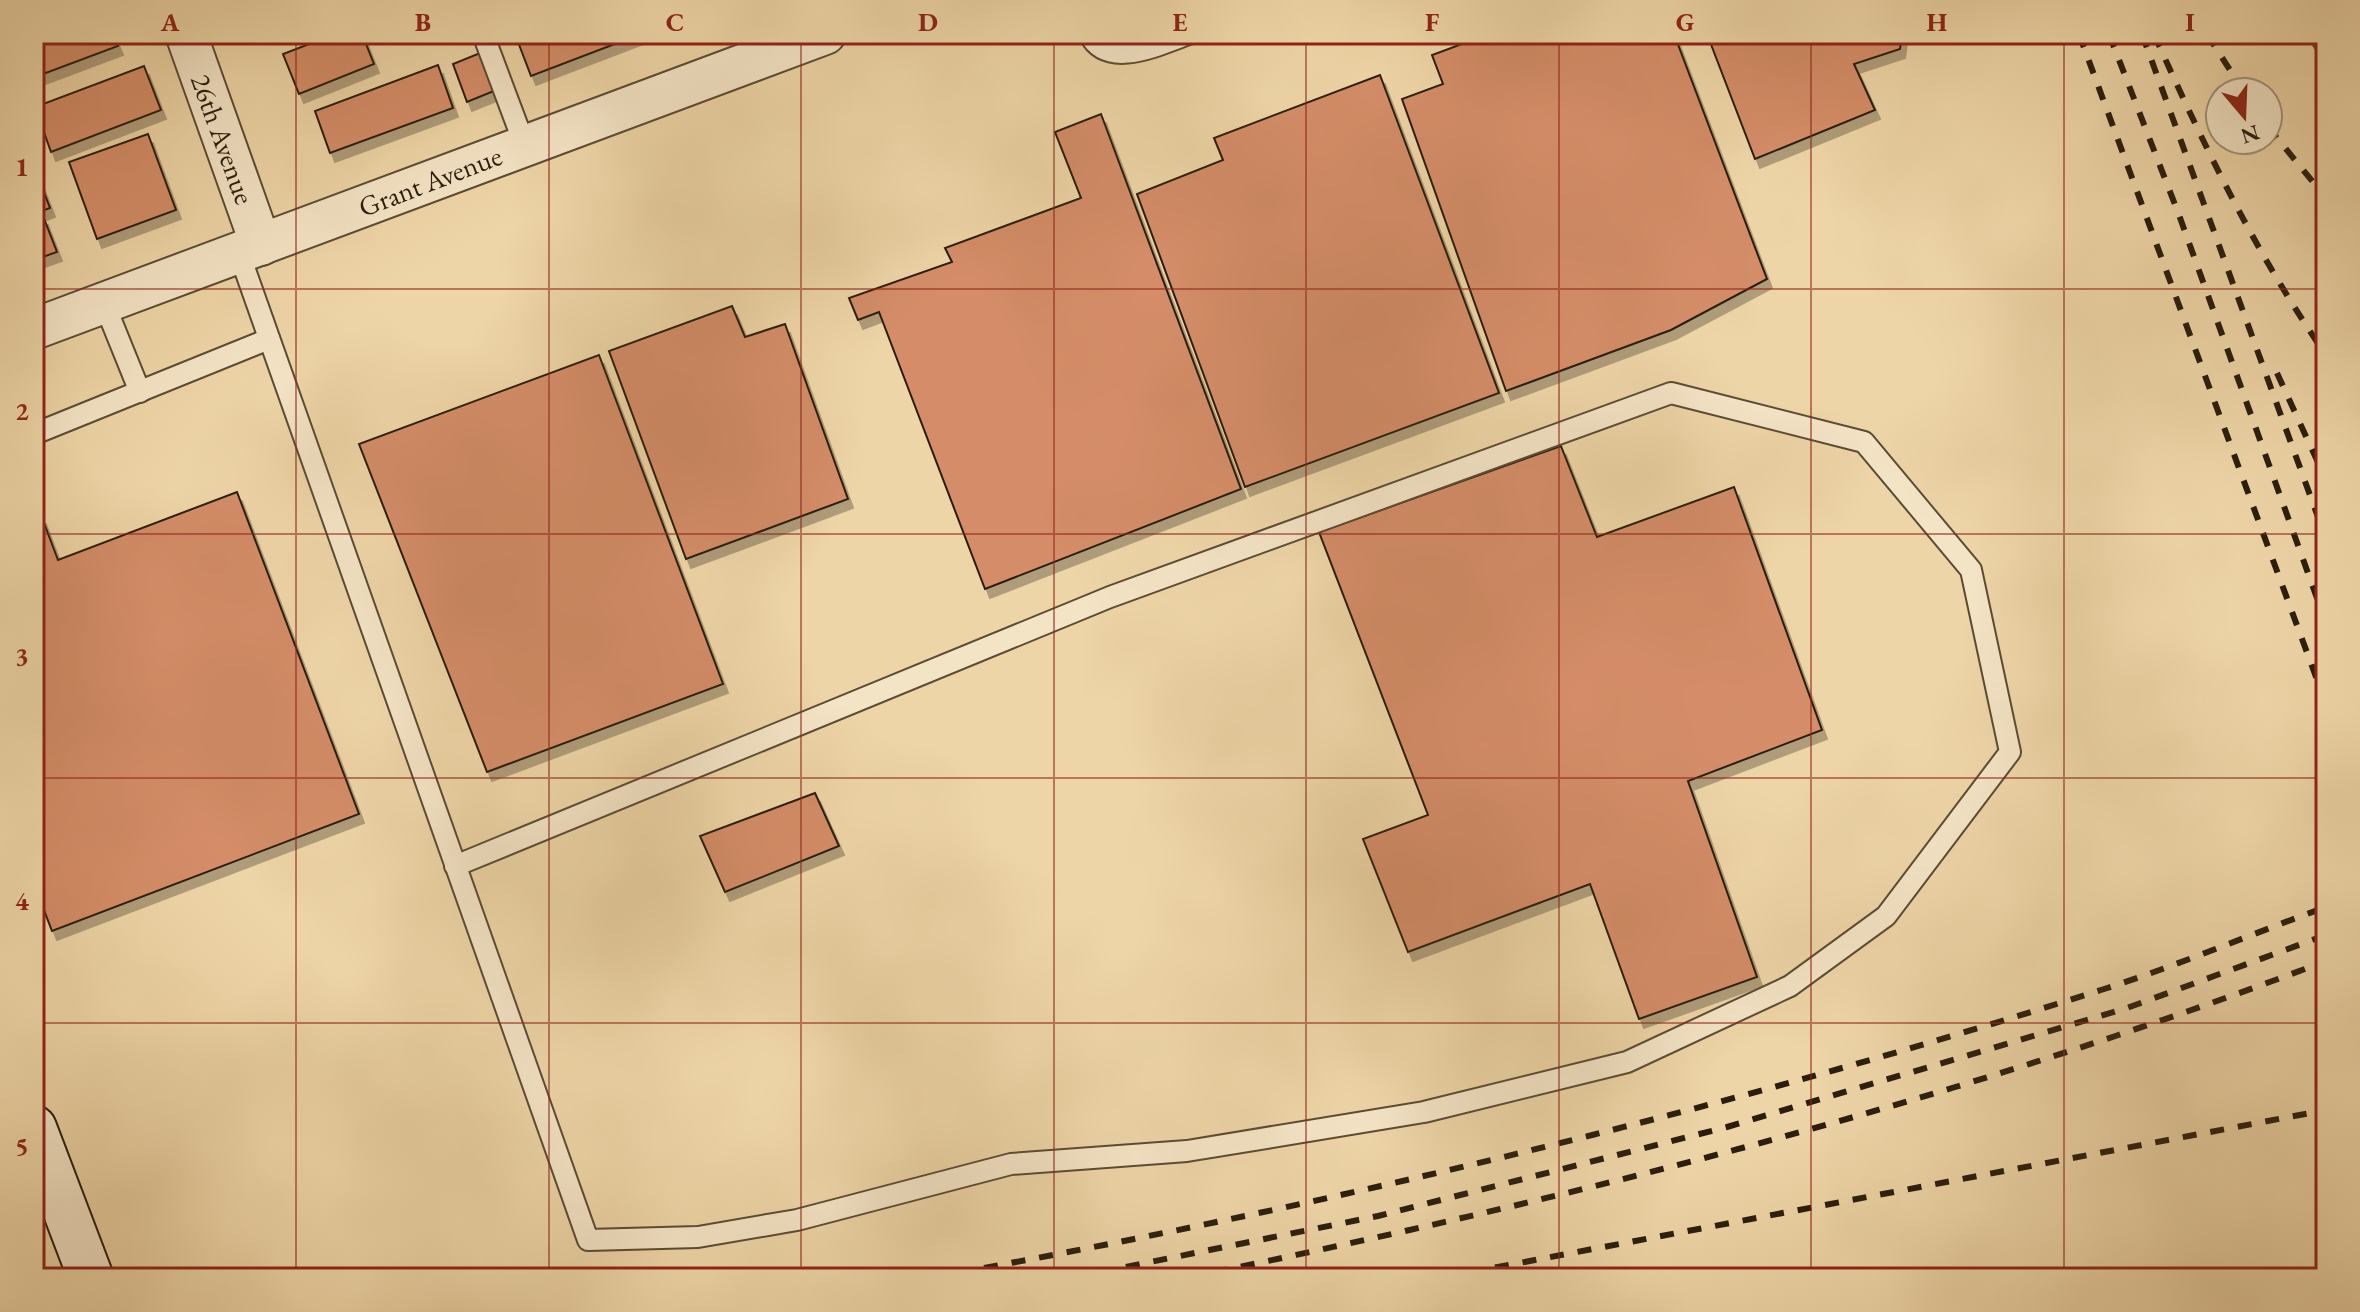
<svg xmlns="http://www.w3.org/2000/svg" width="2360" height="1312" font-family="'EB Garamond',serif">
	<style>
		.building { fill: #d48d67; stroke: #2a1d0f; stroke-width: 2; filter: url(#shadow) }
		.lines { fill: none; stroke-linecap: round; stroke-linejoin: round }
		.lane-casing { stroke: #5b4b35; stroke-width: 24 }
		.street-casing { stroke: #5b4b35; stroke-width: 44 }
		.secondary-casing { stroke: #2a1d0f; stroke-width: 48 }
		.path { stroke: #2a1d0f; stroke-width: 5; stroke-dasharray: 6 4; stroke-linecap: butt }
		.lane { stroke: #f4e4c6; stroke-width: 20 }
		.street { stroke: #f4e4c6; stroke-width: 40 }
		.secondary { stroke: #f4e4c6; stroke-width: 44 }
		.rail { stroke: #2a1d0f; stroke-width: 6; stroke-dasharray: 14 14; stroke-linecap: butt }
		.grid { fill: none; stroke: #8f2418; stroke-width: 2; stroke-opacity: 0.55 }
		.labels { text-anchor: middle; stroke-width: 6; stroke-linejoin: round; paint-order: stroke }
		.street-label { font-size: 28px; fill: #2a1d0f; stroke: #f4e4c6 }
		.neatline { fill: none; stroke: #8f2418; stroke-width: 3 }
		.grid-label { font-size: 26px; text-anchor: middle; font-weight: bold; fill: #8f2418 }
	</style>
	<defs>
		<filter id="shadow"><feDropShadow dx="5" dy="9" stdDeviation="0" flood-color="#0004"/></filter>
	</defs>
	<rect width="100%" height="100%" fill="#eed5a7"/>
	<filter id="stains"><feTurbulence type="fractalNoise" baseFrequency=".0025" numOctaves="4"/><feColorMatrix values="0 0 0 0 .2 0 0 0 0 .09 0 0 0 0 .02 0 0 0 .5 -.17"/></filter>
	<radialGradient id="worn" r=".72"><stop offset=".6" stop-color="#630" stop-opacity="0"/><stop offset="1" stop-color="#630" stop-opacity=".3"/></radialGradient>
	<g class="building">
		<polygon points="34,34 113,34 118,46 35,77"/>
		<polygon points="335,34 362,34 374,64 299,94 283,54"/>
		<polygon points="515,34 641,34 531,76"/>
		<polygon points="1489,34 1674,34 1767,279 1671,330 1506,391 1402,99 1443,84 1432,55"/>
		<polygon points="1707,34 1902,34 1900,49 1854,64 1875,110 1755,159"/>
		<polygon points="480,53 494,91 467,102 453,64"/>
		<polygon points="438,65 453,108 330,153 315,111"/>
		<polygon points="144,66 161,110 51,152 35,107"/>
		<polygon points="1380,75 1499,393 1245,487 1137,194 1223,160 1214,138"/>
		<polygon points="1101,114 1241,489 985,589 879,312 858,320 849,298 952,262 945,248 1081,198 1055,132"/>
		<polygon points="148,134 176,210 97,239 69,162"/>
		<polygon points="36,172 50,208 34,214 34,173"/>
		<polygon points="43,216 57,252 34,260 34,219"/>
		<polygon points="732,306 745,337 785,324 848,499 686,559 609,351"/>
		<polygon points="599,355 723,684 487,772 359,444"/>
		<polygon points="1561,446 1597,537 1734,487 1822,730 1688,781 1757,977 1639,1019 1590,884 1408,952 1363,839 1428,815 1319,532"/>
		<polygon points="237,492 359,814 52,931 34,884 34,518 41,515 58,560"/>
		<polygon points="815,793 839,846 725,892 700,836"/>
	</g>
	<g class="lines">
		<defs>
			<g id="lane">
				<polyline points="483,34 525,146"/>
				<path d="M1089 34C1108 71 1160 44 1189 34"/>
				<polyline points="2319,34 2326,45"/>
				<path d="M239 253C354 582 471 911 588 1240L698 1237 797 1220 1011 1164 1187 1151 1424 1112 1627 1062 1790 986 1886 916 2010 752 1971 570 1864 442 1671 393 1110 597 455 866"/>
				<polyline points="104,303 140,392"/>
				<polyline points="34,434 269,339"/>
			</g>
			<g id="street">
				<polyline points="186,34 261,245"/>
				<polyline points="34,329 825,34"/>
			</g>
			<polyline id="secondary" points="34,1128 91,1278"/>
		</defs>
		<use href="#lane" class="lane-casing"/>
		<use href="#street" class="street-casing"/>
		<use href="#secondary" class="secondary-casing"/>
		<polyline class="path" points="2313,1278 2326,1253"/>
		<use href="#lane" class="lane"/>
		<use href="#street" class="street"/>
		<use href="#secondary" class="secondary"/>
		<g class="rail">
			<polyline points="2079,34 2326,704"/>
			<polyline points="2109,34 2179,215 2326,623"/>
			<polyline points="2142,34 2326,539"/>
			<path d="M2154 34C2204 146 2256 254 2326 355"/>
			<polyline points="2207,34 2244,92"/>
			<polyline points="2268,127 2326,198"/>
			<polyline points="2277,373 2326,480"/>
			<path d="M929 1278C1324 1207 1718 1112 2101 990 2177 966 2251 934 2326 907"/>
			<polyline points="1071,1278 1378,1216 1727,1127 2127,1008 2326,935"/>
			<path d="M1186 1278C1573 1199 1957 1101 2326 961"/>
			<polyline points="1440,1278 2326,1110"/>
		</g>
	</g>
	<path class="grid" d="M296 34V1278M549 34V1278M801 34V1278M1054 34V1278M1306 34V1278M1559 34V1278M1811 34V1278M2064 34V1278M34 289H2326M34 534H2326M34 778H2326M34 1023H2326"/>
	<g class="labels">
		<g class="street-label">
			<text transform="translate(223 139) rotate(70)" y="10">26th Avenue</text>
			<text transform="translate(430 181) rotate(-21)" y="10">Grant Avenue</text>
		</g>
	</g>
	<rect width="2360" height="1312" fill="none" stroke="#eed5a7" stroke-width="88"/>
	<g transform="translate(2244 116) rotate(161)"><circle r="38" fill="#f4e4c6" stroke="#a3947d" stroke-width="2"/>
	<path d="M0-6L14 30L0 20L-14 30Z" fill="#8f2418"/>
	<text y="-12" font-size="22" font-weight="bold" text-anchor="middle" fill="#2a1d0f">N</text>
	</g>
	<rect x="44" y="44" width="2272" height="1224" class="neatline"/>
	<g class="grid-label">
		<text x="170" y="31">A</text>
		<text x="423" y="31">B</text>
		<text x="675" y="31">C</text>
		<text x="928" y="31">D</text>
		<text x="1180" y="31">E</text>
		<text x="1432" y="31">F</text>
		<text x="1685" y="31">G</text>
		<text x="1937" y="31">H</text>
		<text x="2190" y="31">I</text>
		<text x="22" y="176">1</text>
		<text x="22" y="420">2</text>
		<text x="22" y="665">3</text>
		<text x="22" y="910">4</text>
		<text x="22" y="1155">5</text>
	</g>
	<rect width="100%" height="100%" filter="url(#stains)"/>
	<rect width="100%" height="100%" fill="url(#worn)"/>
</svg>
